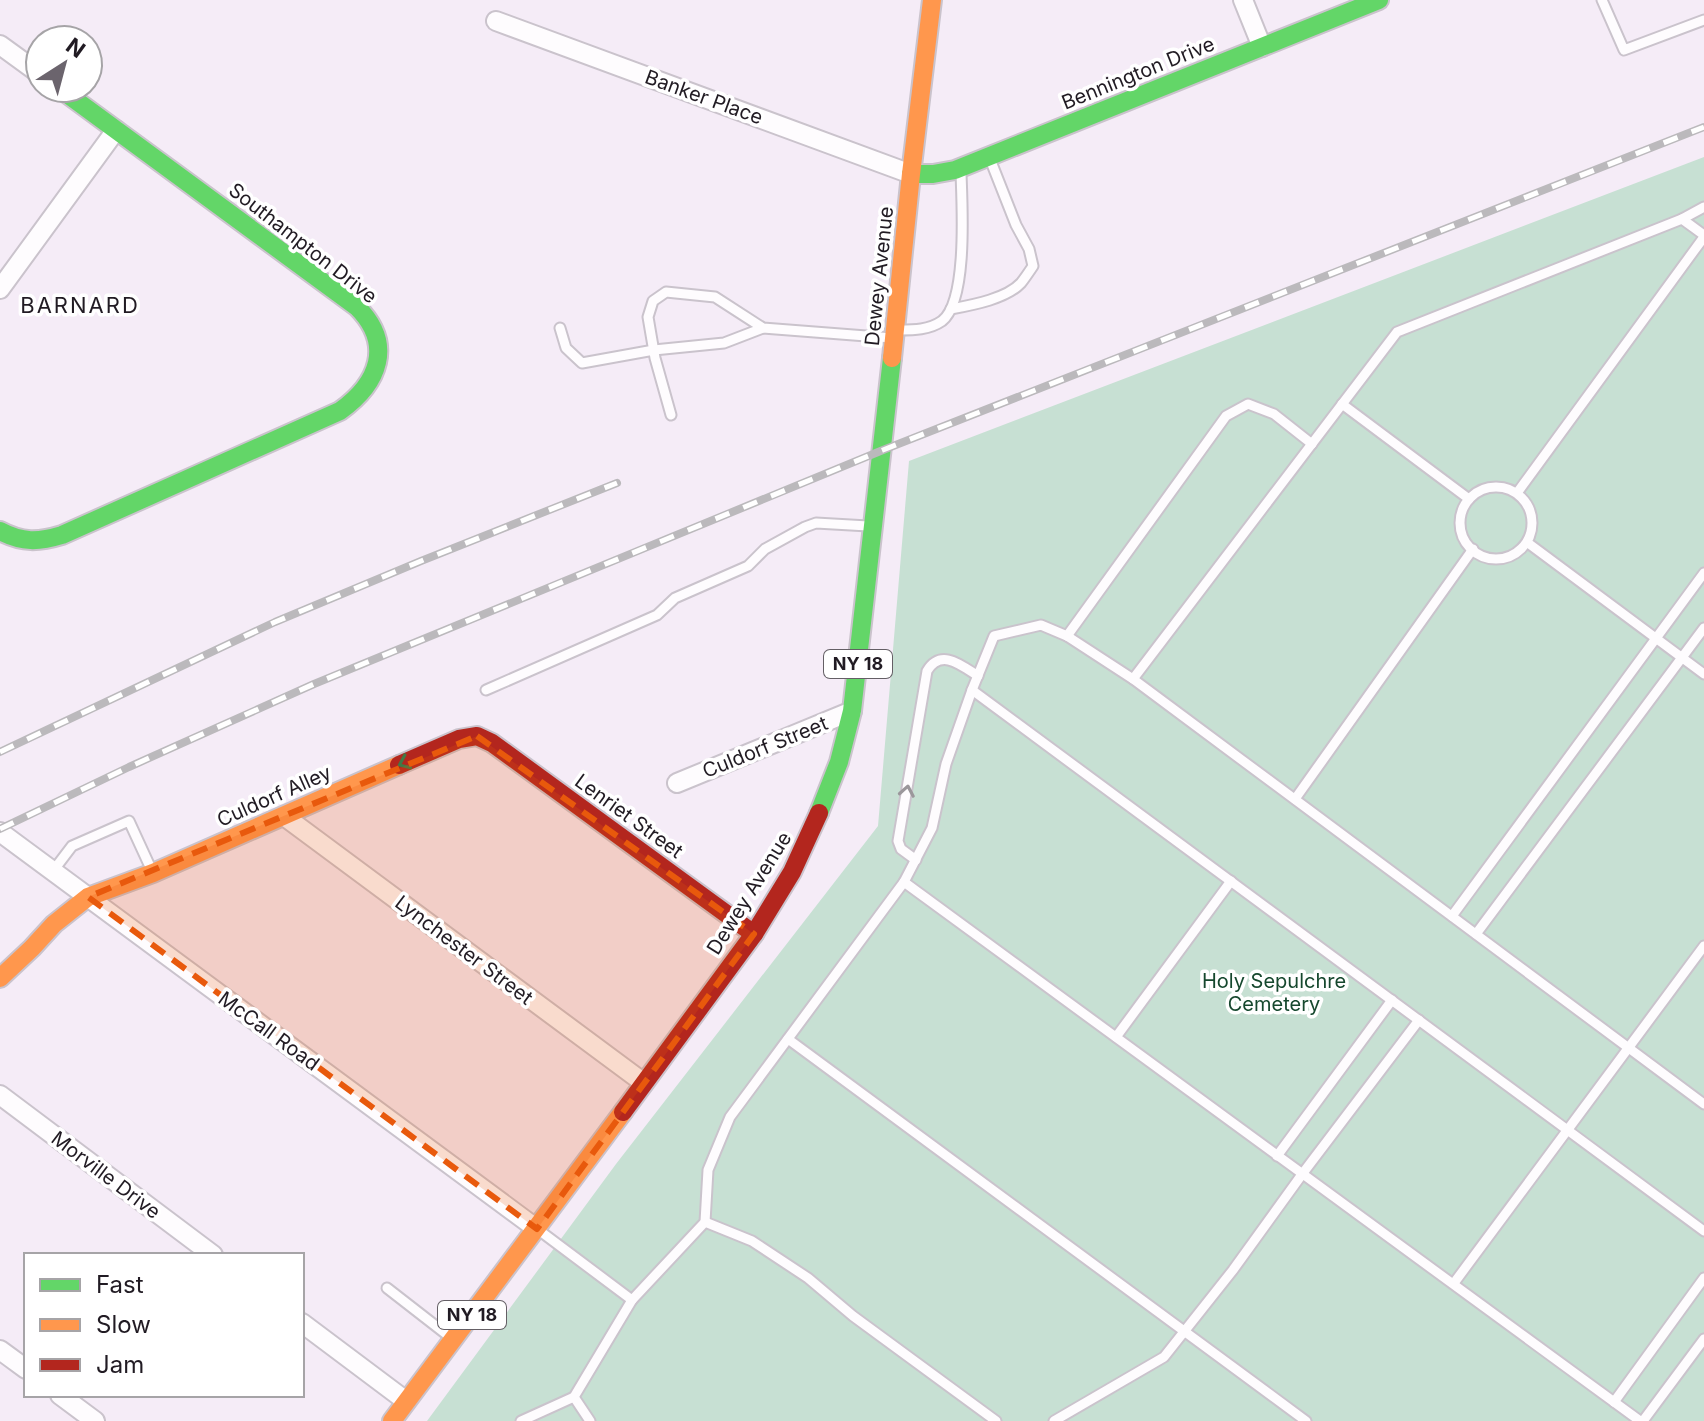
<svg xmlns="http://www.w3.org/2000/svg" width="1704" height="1421" font-family="Inter,sans-serif">
	<style>
		.green { fill: #c7e0d3 }
		.lines { fill: none; stroke-linecap: round; stroke-linejoin: round }
		.lane-casing { stroke: #cac3cc; stroke-width: 13 }
		.street-casing { stroke: #cac3cc; stroke-width: 22 }
		.fast-casing { stroke: #cac3cc; stroke-width: 22 }
		.slow-casing { stroke: #cac3cc; stroke-width: 22 }
		.jam-casing { stroke: #cac3cc; stroke-width: 22 }
		.lane { stroke: #fefcfe; stroke-width: 9 }
		.street { stroke: #fefcfe; stroke-width: 18 }
		.fast { stroke: #63d668; stroke-width: 18 }
		.slow { stroke: #ff974d; stroke-width: 18 }
		.jam { stroke: #b3261e; stroke-width: 18 }
		.rail-casing { stroke: #bbb9bc; stroke-width: 8 }
		.rail { stroke: #fff; stroke-width: 5; stroke-dasharray: 15; stroke-linecap: butt }
		.oneway { stroke: #427846 }
		.oneway2 { stroke: #9b979b }
		.marked { fill: #e8590c; fill-opacity: 0.2; stroke: #e8590c; stroke-width: 6; stroke-dasharray: 16 10; stroke-linejoin: round }
		.labels { text-anchor: middle; stroke-width: 7; stroke-linejoin: round; paint-order: stroke }
		.shield { fill: #fff; stroke: #645f65; stroke-width: 2 }
		.shield-label { font-size: 18px; font-weight: bold; fill: #211b23 }
		.street-label { font-size: 20px; fill: #211b23; stroke: #fff }
		.park-label { font-size: 20px; fill: #16482e; stroke: #fff }
		.neighbourhood-label { font-size: 22px; letter-spacing: 2px; fill: #211b23; stroke: #fff }
	</style>
	<rect width="100%" height="100%" fill="#f5ecf7"/>
	<polygon class="green" points="1704,157 1704,1421 427,1421 616,1164 878,826 909,461"/>
	<g class="lines">
		<defs>
			<g id="lane">
				<polyline points="1602,0 1624,50 1704,20"/>
				<polyline points="1682,219 1704,235"/>
				<path d="M951 309C972 305 1006 299 1021 283 1025 278 1029 272 1033 266L1029 249 1016 225 990 159"/>
				<polyline points="560,328 566,348 582,363 654,350 724,343 763,328"/>
				<path d="M899 330C914 330 929 330 942 321 968 301 962 204 961 173"/>
				<polyline points="1342,404 1469,499"/>
				<polyline points="671,415 655,358 648,317 653,301 666,292 715,297 763,328 892,338"/>
				<circle cx="1496" cy="523" r="36"/>
				<polyline points="1517,493 1704,237"/>
				<polyline points="1528,543 1704,674"/>
				<polyline points="1067,636 1226,416 1248,404 1274,414 1312,444"/>
				<polyline points="1133,679 1397,332 1682,219 1704,207"/>
				<polyline points="486,690 657,615 675,598 748,566 765,549 805,527 816,523 868,526"/>
				<polyline points="972,690 1704,1231"/>
				<polyline points="1295,799 1473,549"/>
				<path d="M916 860 901 849 898 841 927 671C941 648 961 665 978 676"/>
				<polyline points="53,871 72,846 129,821 152,871"/>
				<polyline points="904,882 1640,1421"/>
				<polyline points="1452,916 1704,573"/>
				<polyline points="1476,934 1704,628"/>
				<polyline points="1116,1037 1231,881"/>
				<polyline points="788,1039 1306,1421"/>
				<polyline points="1277,1156 1392,1000"/>
				<polyline points="705,1222 752,1241 808,1278 853,1316 996,1421"/>
				<polyline points="540,1231 632,1300 705,1222 708,1170 730,1117 904,882 932,828 946,764 972,690 994,636 1041,625 1067,636 1133,679 1704,1104"/>
				<polyline points="1454,1283 1704,946"/>
				<polyline points="387,1288 450,1337"/>
				<polyline points="1614,1402 1704,1278"/>
				<polyline points="521,1421 574,1397"/>
				<polyline points="590,1421 574,1397 632,1300"/>
				<polyline points="1054,1421 1164,1357 1233,1270 1303,1173 1419,1020"/>
				<polyline points="1643,1421 1704,1339"/>
			</g>
			<g id="street">
				<polyline points="1243,0 1262,47"/>
				<polyline points="496,21 911,174"/>
				<polyline points="0,45 40,74"/>
				<polyline points="0,289 116,130"/>
				<polyline points="677,783 852,711"/>
				<polyline points="284,816 644,1083"/>
				<polyline points="0,832 537,1229"/>
				<polyline points="0,1095 213,1255"/>
				<polyline points="302,1323 406,1401"/>
				<polyline points="0,1350 26,1369"/>
				<polyline points="60,1395 95,1421"/>
			</g>
			<g id="fast">
				<polyline points="911,174 933,174 955,170 1379,0"/>
				<path d="M0 531C22 543 39 542 62 535L340 411C379 383 394 344 357 307L59 88"/>
				<polyline points="819,813 839,762 852,711 892,358"/>
			</g>
			<g id="slow">
				<polyline points="892,358 911,174 932,0"/>
				<polyline points="0,978 32,948 54,924 88,897 153,873 399,765"/>
				<polyline points="392,1421 623,1112"/>
			</g>
			<g id="jam">
				<polyline points="399,765 459,739 477,736 492,743 754,934"/>
				<polyline points="623,1112 754,934 792,872 819,813"/>
			</g>
		</defs>
		<use href="#lane" class="lane-casing"/>
		<use href="#street" class="street-casing"/>
		<use href="#fast" class="fast-casing"/>
		<use href="#slow" class="slow-casing"/>
		<use href="#jam" class="jam-casing"/>
		<use href="#lane" class="lane"/>
		<use href="#street" class="street"/>
		<use href="#fast" class="fast"/>
		<use href="#slow" class="slow"/>
		<use href="#jam" class="jam"/>
		<defs>
			<g id="rail">
				<polyline points="0,752 275,622 421,561 617,483"/>
				<polyline points="0,829 129,767 314,684 883,450 1704,127"/>
			</g>
		</defs>
		<use href="#rail" class="rail-casing"/>
		<use href="#rail" class="rail"/>
	</g>
	<defs><path id="oneway-chevron" d="M-2-3.5L2.5 0L-2 3.5" fill="none" stroke-width="1.6" stroke-linecap="round" stroke-linejoin="round" transform="scale(2)"/></defs>
	<use class="oneway" href="#oneway-chevron" transform="translate(404 763) rotate(156)"/>
	<use class="oneway2" href="#oneway-chevron" transform="translate(907 791) rotate(-80)"/>
	<path class="marked" d="M477 736 754 934 537 1229 88 897Z"/>
	<g class="labels">
		<g class="shield">
			<rect x="824" y="650" width="68" height="28" rx="6"/>
			<rect x="438" y="1301" width="68" height="28" rx="6"/>
		</g>
		<g class="shield-label">
			<text x="858" y="670">NY 18</text>
			<text x="472" y="1321">NY 18</text>
		</g>
		<g class="street-label">
			<text transform="translate(1138 73) rotate(-22)" y="7">Bennington Drive</text>
			<text transform="translate(704 97) rotate(20)" y="7">Banker Place</text>
			<text transform="translate(303 243) rotate(38)" y="7">Southampton Drive</text>
			<text transform="translate(879 276) rotate(-84)" y="7">Dewey Avenue</text>
			<text transform="translate(765 747) rotate(-22)" y="7">Culdorf Street</text>
			<text transform="translate(274 796) rotate(-24)" y="7">Culdorf Alley</text>
			<text transform="translate(629 816) rotate(36)" y="7">Lenriet Street</text>
			<text transform="translate(749 893) rotate(-58)" y="7">Dewey Avenue</text>
			<text transform="translate(464 950) rotate(37)" y="7">Lynchester Street</text>
			<text transform="translate(269 1031) rotate(36)" y="7">McCall Road</text>
			<text transform="translate(106 1175) rotate(37)" y="7">Morville Drive</text>
		</g>
		<g class="park-label">
			<text x="1274" y="988">Holy Sepulchre<tspan x="1274" dy="23">Cemetery</tspan></text>
		</g>
		<g class="neighbourhood-label">
			<text x="80" y="313">BARNARD</text>
		</g>
	</g>
	<rect x="24" y="1253" width="280" height="144" fill="#ffffff" stroke="#a6a4a7" stroke-width="2"/>
	<rect x="40" y="1279" width="40" height="12" fill="#63d668" stroke="#a6a4a7" stroke-width="2"/>
	<text x="96" y="1293" font-size="24" fill="#211b23">Fast</text>
	<rect x="40" y="1319" width="40" height="12" fill="#ff974d" stroke="#a6a4a7" stroke-width="2"/>
	<text x="96" y="1333" font-size="24" fill="#211b23">Slow</text>
	<rect x="40" y="1359" width="40" height="12" fill="#b3261e" stroke="#a6a4a7" stroke-width="2"/>
	<text x="96" y="1373" font-size="24" fill="#211b23">Jam</text>
	<g transform="translate(64 64) rotate(36)"><circle r="38" fill="#ffffff" stroke="#a6a4a7" stroke-width="2"/>
	<path d="M0-6L14 30L0 20L-14 30Z" fill="#6b646d"/>
	<text y="-12" font-size="22" font-weight="bold" text-anchor="middle" fill="#211b23">N</text>
	</g>
</svg>
